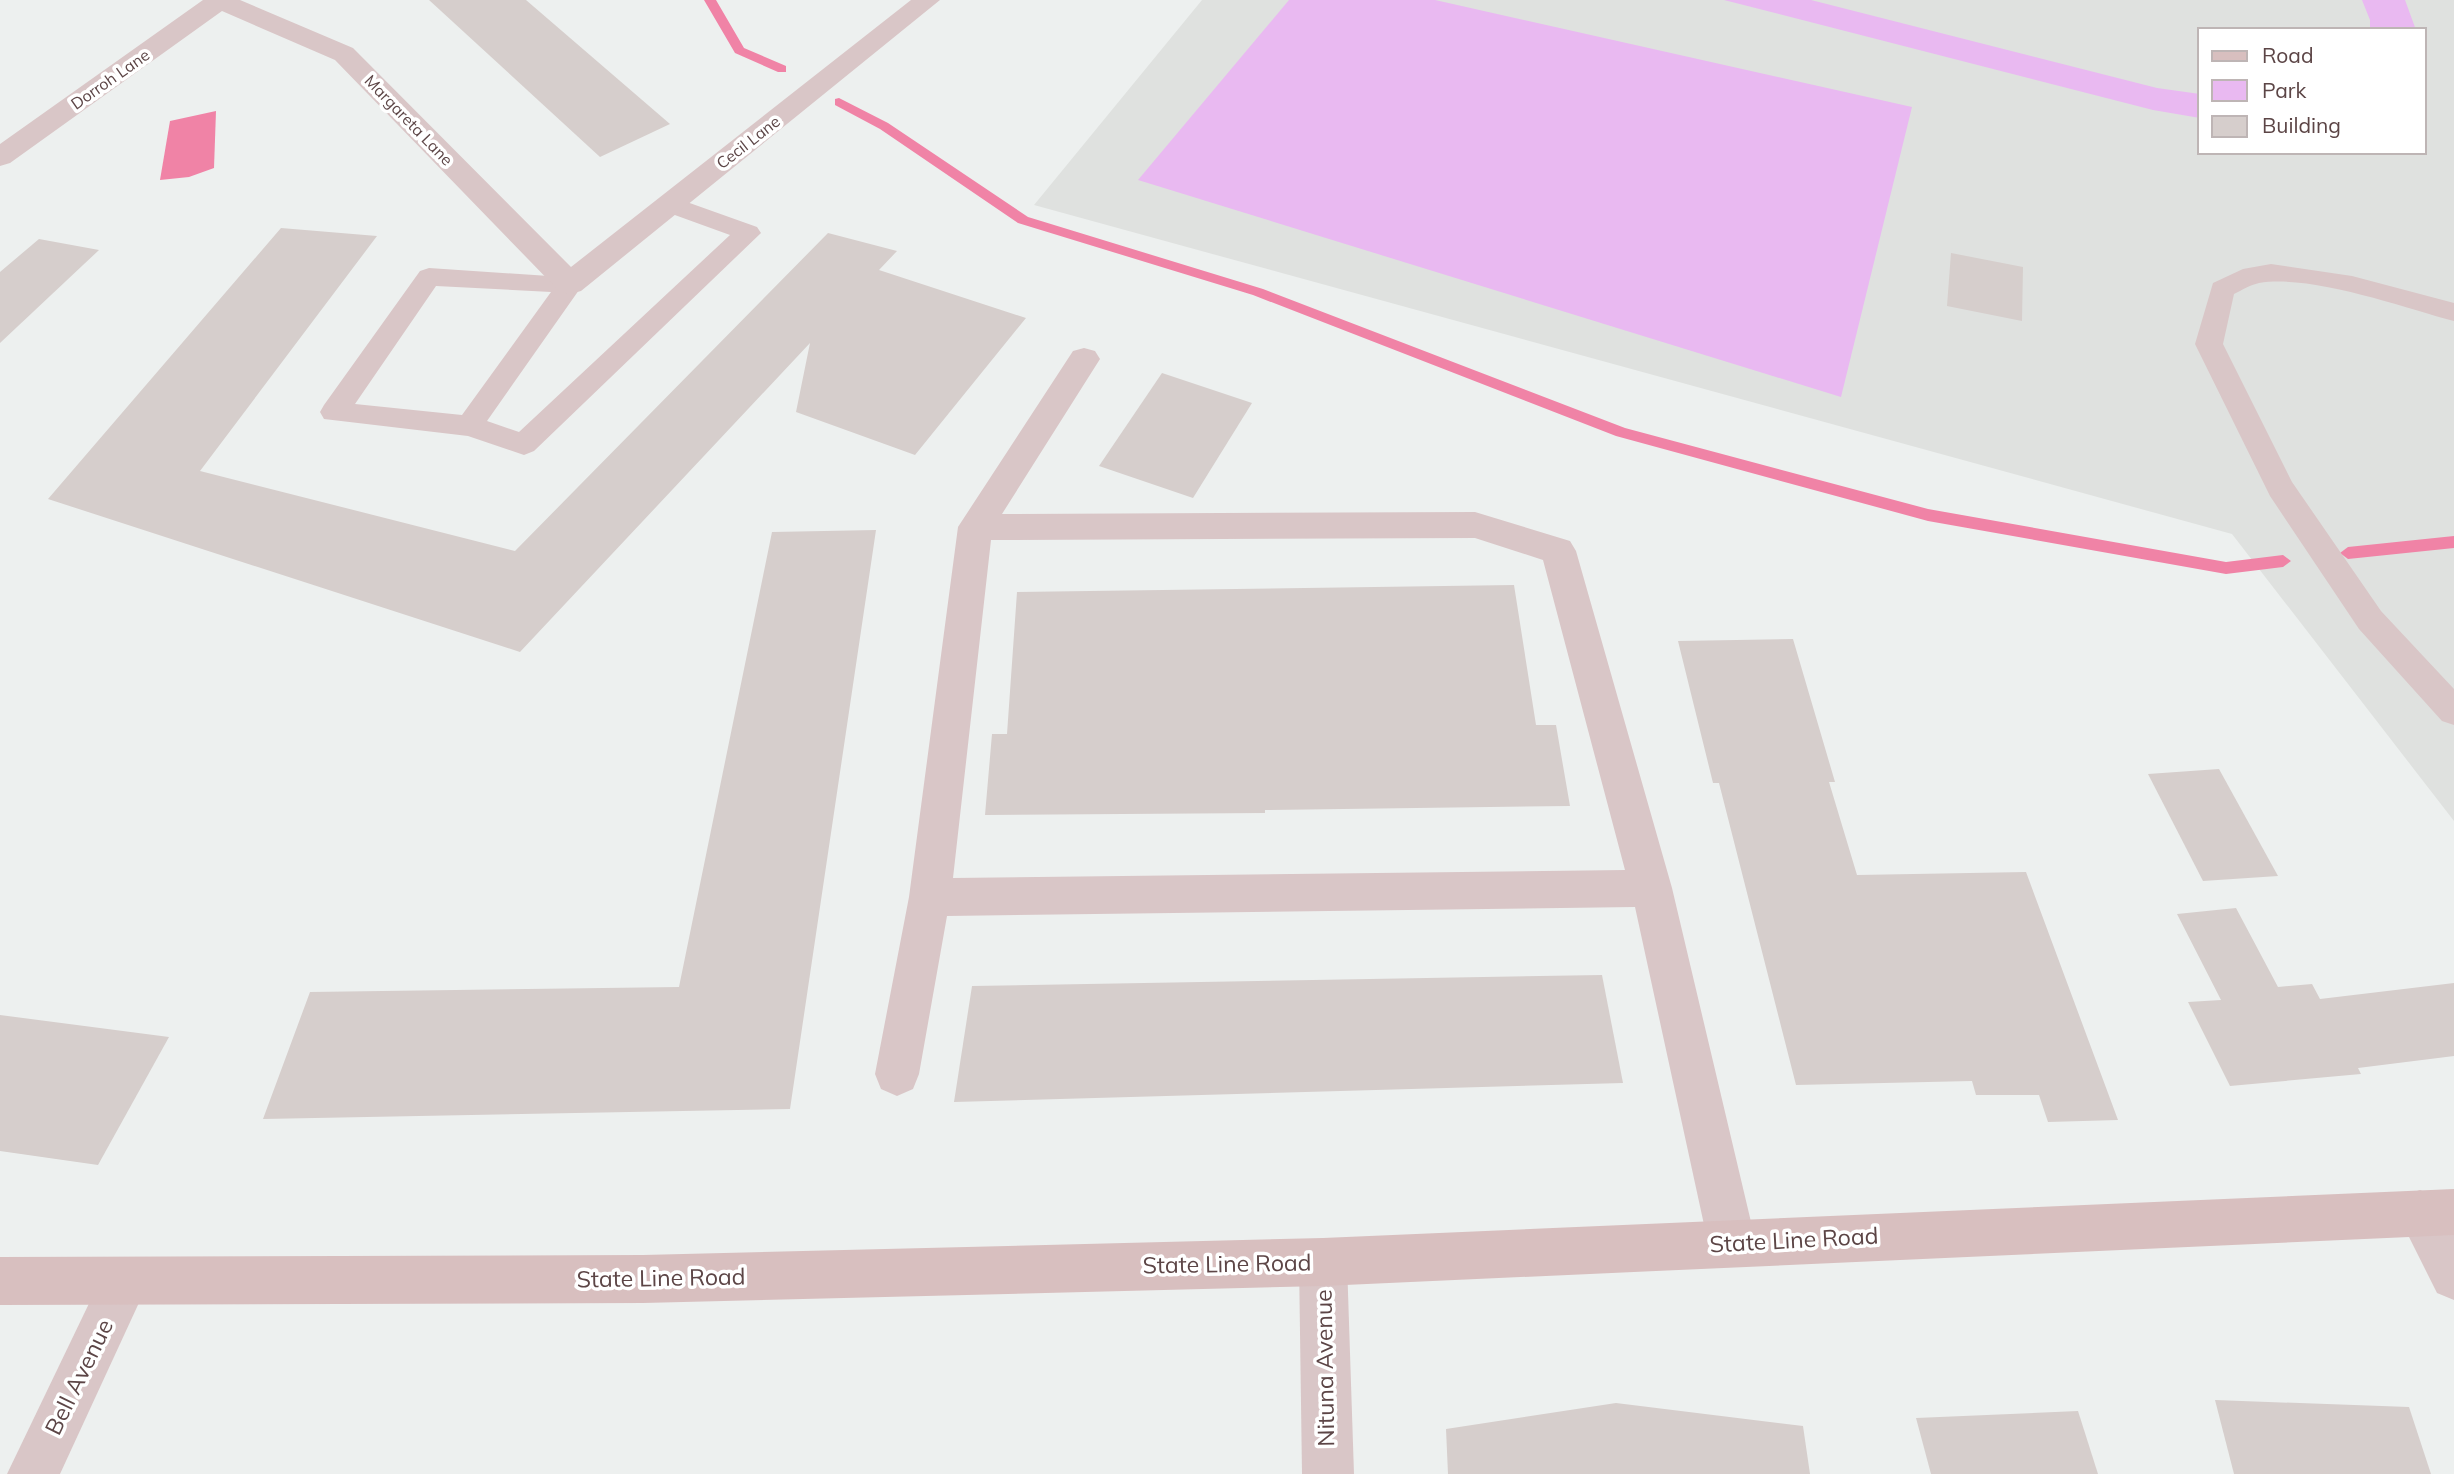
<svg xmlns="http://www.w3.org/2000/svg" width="2454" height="1474" font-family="Mulish,sans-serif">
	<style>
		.education { fill: #dfe1df; fill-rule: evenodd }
		.green { fill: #e9b9f1 }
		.water { fill: #f083a6 }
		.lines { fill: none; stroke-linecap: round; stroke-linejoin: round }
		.stream { fill: #f083a6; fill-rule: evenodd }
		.building { fill: #d6cecc }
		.lane { fill: #d9c6c7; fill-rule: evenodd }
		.street { fill: #d9c6c7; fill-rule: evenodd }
		.secondary { fill: #d8bfbf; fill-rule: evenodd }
		.labels { text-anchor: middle; stroke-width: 7; stroke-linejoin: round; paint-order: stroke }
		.far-street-label { font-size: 16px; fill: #5c4546; stroke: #fff }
		.near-street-label { font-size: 23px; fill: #5c4546; stroke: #fff }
	</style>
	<rect width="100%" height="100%" fill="#edf0ef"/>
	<path class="education" d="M1202 0H2454V821L2232 534 1034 205ZM2200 30H2424V152H2200Z"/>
	<g class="green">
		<polygon points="1289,0 1435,0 1912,107 1841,397 1138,180"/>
		<polygon points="1724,0 1811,0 2157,88 2200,94 2200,118 2153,110"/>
		<polygon points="2362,0 2405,0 2416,30 2370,30 2370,20"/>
	</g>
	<polygon class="water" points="216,111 214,168 189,177 160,180 170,121"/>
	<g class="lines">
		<g class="stream">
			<polygon points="704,0 716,0 744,48 786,66 786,72 778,72 735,53"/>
			<polygon points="839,98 888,123 1028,217 1263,289 1625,428 1928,509 2226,562 2283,555 2291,561 2283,567 2226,574 1928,521 1616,436 1253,295 1018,223 880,129 835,105 835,99"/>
			<polygon points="2454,536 2454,548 2348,559 2340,553 2348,547"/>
		</g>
	</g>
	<g class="building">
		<polygon points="429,0 526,0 670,124 600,157"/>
		<polygon points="281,228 377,236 200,471 515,551 828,233 897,251 879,270 1026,318 915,455 796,412 810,343 520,652 48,499"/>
		<polygon points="39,239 99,250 0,343 0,272"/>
		<polygon points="1951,253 2023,267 2022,321 1947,306"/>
		<polygon points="1162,373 1252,403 1193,498 1099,466"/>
		<polygon points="876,530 790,1109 263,1119 310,992 679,987 772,532"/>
		<polygon points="1514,585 1536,725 1556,725 1570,806 1265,810 1265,813 985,815 992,734 1007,734 1017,592"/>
		<polygon points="1793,639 1835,782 1829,782 1857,875 2026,872 2118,1120 2048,1122 2039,1095 1976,1095 1972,1081 1796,1085 1719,783 1713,783 1678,641"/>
		<polygon points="2219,769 2278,876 2203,881 2148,774"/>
		<polygon points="2236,908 2278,987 2312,984 2320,999 2454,983 2454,1056 2358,1068 2361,1074 2230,1086 2188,1002 2221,1000 2177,914"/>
		<polygon points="1602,975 1623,1083 954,1102 972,986"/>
		<polygon points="0,1015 169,1037 98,1165 0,1151"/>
		<polygon points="2215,1400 2409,1407 2431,1474 2234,1474"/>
		<polygon points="1616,1403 1803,1426 1810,1474 1448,1474 1446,1429"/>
		<polygon points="2078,1411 2098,1474 1931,1474 1916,1418"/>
	</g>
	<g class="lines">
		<g class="lane">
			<path d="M670 196 757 227 761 233 534 451 524 455 468 436 324 419 320 412 324 405 420 271 429 268 579 278 583 284 579 290 487 421 519 432 730 235 661 210 657 204 661 198ZM436 286 551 292 462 415 355 404Z"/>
			<path d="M2271 264 2352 276 2454 303V321C2402 307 2311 274 2259 283 2250 285 2242 290 2234 294L2223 344 2292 482 2381 611 2454 689V725L2442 721 2359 629 2270 496 2195 344 2213 283 2243 269Z"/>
		</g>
		<g class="street">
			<polygon points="203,0 240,0 353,48 571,267 911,0 940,0 581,291 570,294 559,291 335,60 222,11 10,163 0,166 0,144"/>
			<path d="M1084 348 1095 351 1100 359 1002 514 1475 512 1570 541 1576 551 1672 888 1756 1243 1749 1260 1732 1267 1715 1260 1708 1243 1635 907 947 916 919 1074 913 1089 897 1096 881 1089 875 1074 909 897 958 527 1073 351ZM1475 538 1543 560 1625 870 953 878 991 540Z"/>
			<polygon points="2420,1190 2437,1196 2454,1228 2454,1300 2437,1293 2397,1213 2403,1196"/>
			<polygon points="1323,1238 1340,1245 1347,1262 1354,1474 1302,1474 1299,1262 1306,1245"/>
			<polygon points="125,1257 142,1264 149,1281 60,1474 7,1474 108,1264"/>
		</g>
		<polygon class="secondary" points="2454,1189 2454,1235 1323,1286 643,1303 0,1305 0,1257 643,1255 1323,1238"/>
	</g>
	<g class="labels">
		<g class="far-street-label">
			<text transform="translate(110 79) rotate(-35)" y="6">Dorroh Lane</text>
			<text transform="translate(409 120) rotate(46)" y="6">Margareta Lane</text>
			<text transform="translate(748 142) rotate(-38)" y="6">Cecil Lane</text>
		</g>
		<g class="near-street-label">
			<text transform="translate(1794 1240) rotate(-3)" y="8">State Line Road</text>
			<text transform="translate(1227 1264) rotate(-1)" y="8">State Line Road</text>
			<text transform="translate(661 1278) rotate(-1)" y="8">State Line Road</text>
			<text transform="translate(1325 1368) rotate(-91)" y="8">Nituna Avenue</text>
			<text transform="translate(79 1377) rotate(-64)" y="8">Bell Avenue</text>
		</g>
	</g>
	<rect x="2198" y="28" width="228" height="126" fill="#ffffff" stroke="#beb5b5" stroke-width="2"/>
	<rect x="2212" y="51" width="35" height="10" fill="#d8bfbf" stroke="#beb5b5" stroke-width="2"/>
	<text x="2262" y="63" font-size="21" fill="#5c4546">Road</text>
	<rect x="2212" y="80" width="35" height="21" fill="#e9b9f1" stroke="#beb5b5" stroke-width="2"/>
	<text x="2262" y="98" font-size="21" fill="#5c4546">Park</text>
	<rect x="2212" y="116" width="35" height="21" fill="#d6cecc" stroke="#beb5b5" stroke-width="2"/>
	<text x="2262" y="133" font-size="21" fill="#5c4546">Building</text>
</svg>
